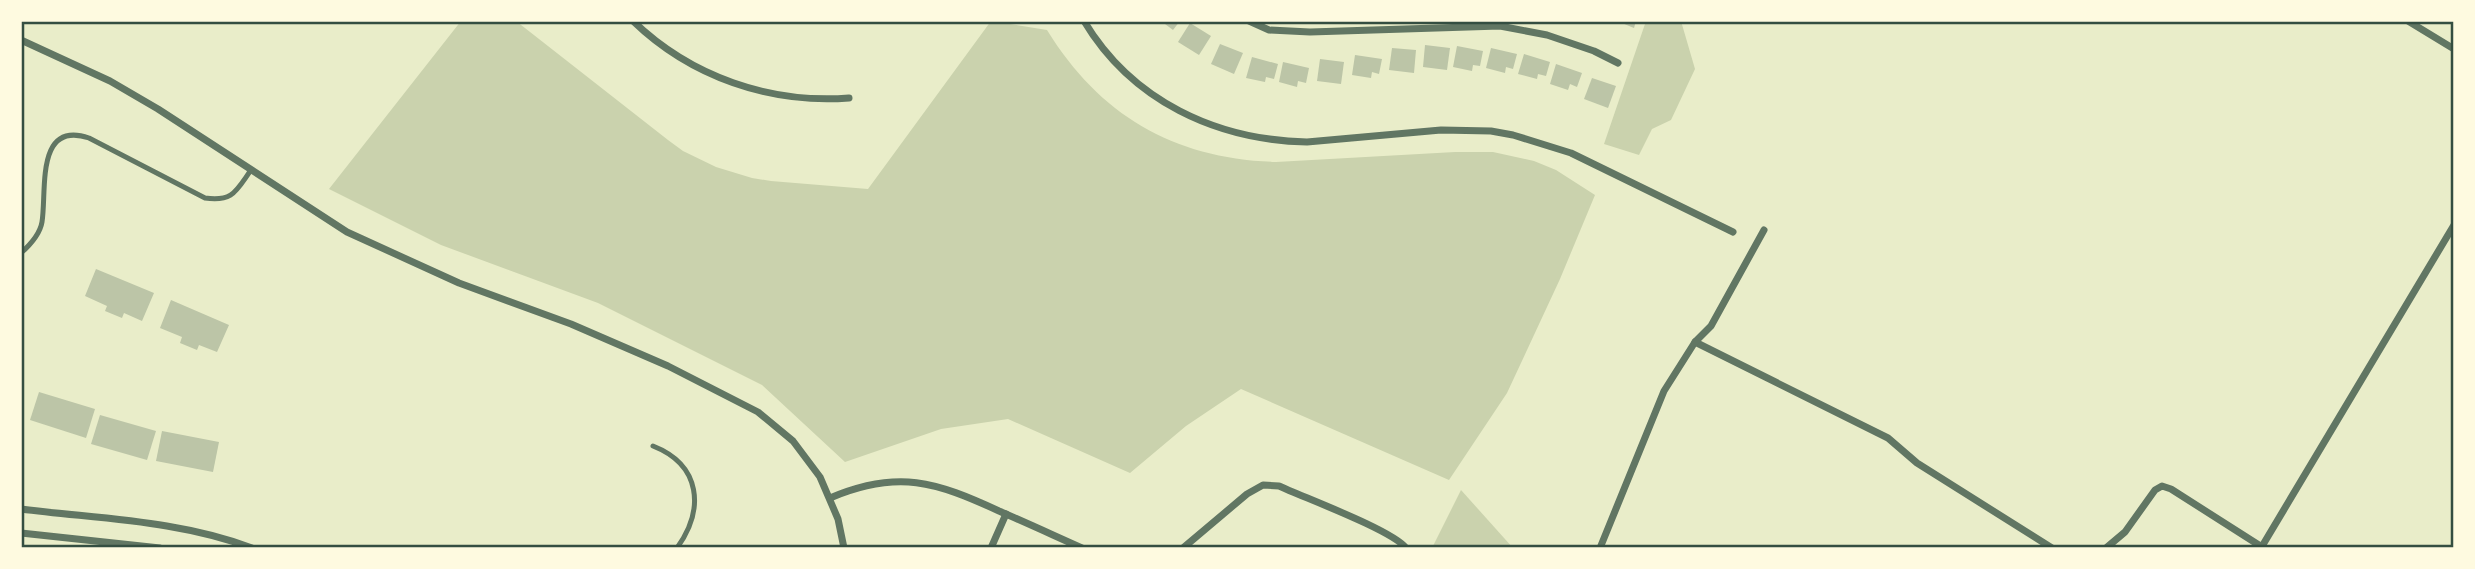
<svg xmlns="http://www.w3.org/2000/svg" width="2475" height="569" font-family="Jost,sans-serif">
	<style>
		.green { fill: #cad2ad }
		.building { fill: #bcc5a7 }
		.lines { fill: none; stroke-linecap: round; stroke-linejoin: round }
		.service { stroke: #617663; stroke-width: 5 }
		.minor { stroke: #617663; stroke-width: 7 }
		.neatline { fill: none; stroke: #344e41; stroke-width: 2.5 }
	</style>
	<rect width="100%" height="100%" fill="#e9edc9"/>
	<g class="green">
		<path d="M461 21H516L668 140 683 151 716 167 752 178 771 181 868 189 991 21 1047 30C1100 116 1175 159 1276 162L1455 152H1493L1534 161 1556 170 1595 195 1560 279 1507 393 1449 480 1241 389 1186 426 1130 473 1008 419 941 429 845 462 762 385 598 303 441 245 329 189Z"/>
		<polygon points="1646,21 1681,21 1695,69 1671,120 1652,129 1639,155 1604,144"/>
		<polygon points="1461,490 1513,548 1432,548"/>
	</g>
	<g class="building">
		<polygon points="1161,21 1180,21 1173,30"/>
		<polygon points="1617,21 1636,21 1634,28"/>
		<polygon points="1190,23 1211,36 1199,55 1178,42"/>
		<polygon points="1220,44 1243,53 1234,74 1211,64"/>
		<polygon points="1425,45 1450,48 1447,70 1423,67"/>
		<polygon points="1457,46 1483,51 1480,66 1473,65 1472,71 1453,67"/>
		<polygon points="1392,48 1416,50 1414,73 1389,70"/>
		<polygon points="1491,48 1517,54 1513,69 1506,67 1505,73 1486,68"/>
		<polygon points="1524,54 1550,62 1546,76 1538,74 1537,79 1518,74"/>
		<polygon points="1355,55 1382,59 1379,74 1372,72 1371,78 1352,75"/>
		<polygon points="1252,57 1278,64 1274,79 1266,77 1265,82 1246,78"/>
		<polygon points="1320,59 1344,62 1341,84 1317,81"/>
		<polygon points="1283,62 1309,68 1306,83 1298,81 1297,87 1279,82"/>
		<polygon points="1556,64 1582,73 1577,87 1570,84 1568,90 1550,84"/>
		<polygon points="1592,78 1616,86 1608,108 1584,99"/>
		<polygon points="96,269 154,293 142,321 124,313 122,318 105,311 107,306 85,296"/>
		<polygon points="171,300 229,325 217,352 199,345 197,350 180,343 182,337 160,328"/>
		<polygon points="39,392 95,409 86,438 30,420"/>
		<polygon points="100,415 156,431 147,460 91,444"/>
		<polygon points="162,431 219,442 213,472 156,461"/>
	</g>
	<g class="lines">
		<g class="service">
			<path d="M21 253C30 245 40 234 42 222 47 191 35 120 89 138L205 198C233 202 236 191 251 170"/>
			<path d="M653 446C701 465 705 509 677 548"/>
		</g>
		<g class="minor">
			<path d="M633 21C691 77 770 104 849 98"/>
			<path d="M1084 21C1132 101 1216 140 1307 142L1441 130 1491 131 1513 135 1571 153 1733 232"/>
			<polyline points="1249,21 1269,30 1310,32 1500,26 1547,35 1594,51 1618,63"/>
			<polyline points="2408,21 2454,49"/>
			<polyline points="21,40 110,81 158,109 347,232 459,283 571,324 668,366 758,412 793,441 820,477 838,519 844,548"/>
			<polyline points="1695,342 1888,438 1917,463 2052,548"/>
			<path d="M830 498C898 469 936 482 999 511 1027 523 1055 536 1082 548"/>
			<path d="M21 509C99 519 178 520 252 548"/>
			<polyline points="21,533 160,548"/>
			<polyline points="991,548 1006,514"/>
			<path d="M1183 548 1247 494 1263 485 1279 486C1305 498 1392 530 1406 548"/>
			<polyline points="1600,548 1664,391 1695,342 1711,326 1764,230"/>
			<polyline points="2106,548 2125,532 2155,490 2162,486 2171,489 2262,547"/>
			<polyline points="2261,548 2454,225"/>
		</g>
	</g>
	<rect width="2475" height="569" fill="none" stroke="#fefae0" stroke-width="46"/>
	<rect x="23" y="23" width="2429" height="523" class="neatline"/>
</svg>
